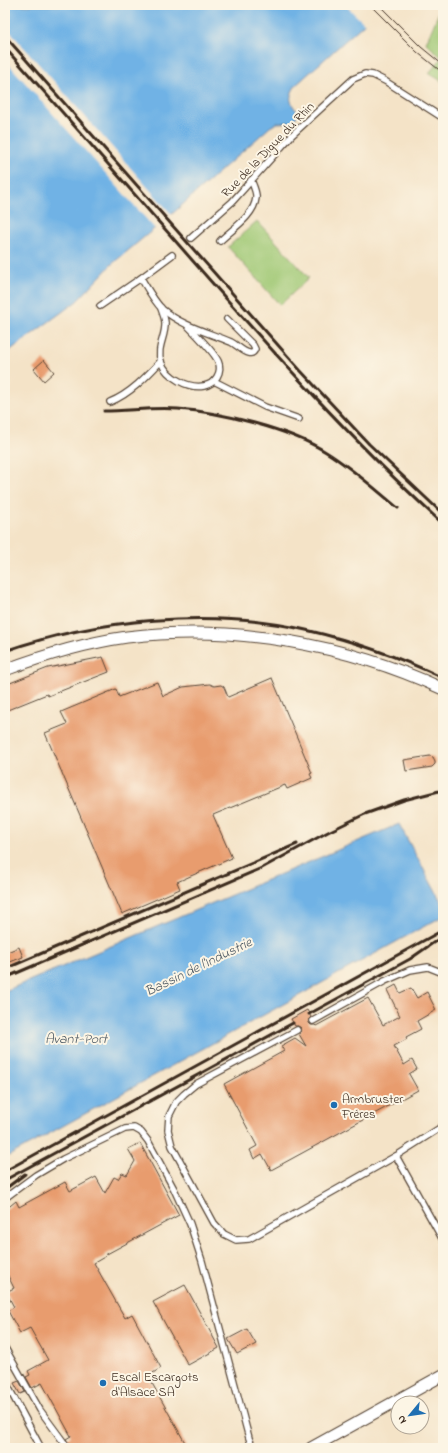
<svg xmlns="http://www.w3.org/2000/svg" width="448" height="1453" font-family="'Indie Flower',sans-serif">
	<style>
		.green { fill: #9fc873; stroke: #6d7948 }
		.water { fill: #70b2e5; stroke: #566e82 }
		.pier { fill: #f4e3c7 }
		.building { fill: #e89c6e }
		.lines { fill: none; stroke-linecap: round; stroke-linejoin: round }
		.lane-casing { stroke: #574637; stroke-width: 8 }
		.street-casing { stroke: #574637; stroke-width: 13 }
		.lane { stroke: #fff; stroke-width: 5.5 }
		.street { stroke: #fff; stroke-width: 11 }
		.tram { stroke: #3b2a1e; stroke-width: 1 }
		.rail { stroke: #3b2a1e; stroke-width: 3 }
		.poi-dot { fill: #1f6fb2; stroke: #fcf5e5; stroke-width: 1.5 }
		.labels { text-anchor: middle; stroke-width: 4; stroke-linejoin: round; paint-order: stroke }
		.street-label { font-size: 13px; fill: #3b2a1e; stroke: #fcf5e5 }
		.poi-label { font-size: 13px; fill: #3b2a1e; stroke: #fcf5e5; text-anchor: start }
		.water-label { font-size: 14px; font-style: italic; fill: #4e5a64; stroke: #fcf5e5 }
	</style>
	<rect width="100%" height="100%" fill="#fcf5e5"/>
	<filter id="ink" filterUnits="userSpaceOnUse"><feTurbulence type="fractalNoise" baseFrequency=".025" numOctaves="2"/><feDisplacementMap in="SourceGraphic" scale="8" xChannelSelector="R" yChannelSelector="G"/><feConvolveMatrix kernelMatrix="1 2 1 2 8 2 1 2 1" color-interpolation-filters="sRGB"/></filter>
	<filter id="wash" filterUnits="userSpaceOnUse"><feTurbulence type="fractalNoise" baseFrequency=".012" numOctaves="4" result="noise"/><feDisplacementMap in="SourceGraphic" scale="16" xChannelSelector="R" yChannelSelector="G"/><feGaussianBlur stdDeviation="0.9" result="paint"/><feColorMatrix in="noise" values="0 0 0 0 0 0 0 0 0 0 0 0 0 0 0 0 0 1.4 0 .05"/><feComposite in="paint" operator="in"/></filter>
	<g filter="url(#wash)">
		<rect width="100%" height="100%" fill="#f4e3c7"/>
		<g class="green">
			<polygon points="442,5 443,5 443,82 429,73 442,58 426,43"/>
			<polygon points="257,221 309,278 280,305 228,247"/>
		</g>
		<g class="water">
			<path d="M5 5H385L296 85C288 97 289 103 299 113L292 122 277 123 270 127 172 214 112 264 77 301 5 354Z"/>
			<polygon points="399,824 443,905 443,916 5,1158 5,991"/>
		</g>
		<g class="pier">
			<polygon points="345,5 387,5 366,25"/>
			<polygon points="5,26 173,216 156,230 5,60"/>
		</g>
		<g id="blocks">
			<g class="building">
				<polygon points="44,360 54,372 44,381 34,369"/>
				<polygon points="103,657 109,672 48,696 47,694 5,711 5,685 48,668"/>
				<polygon points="272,678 312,773 310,774 312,778 287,789 285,785 213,815 232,858 177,882 180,889 122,914 45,733 67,724 61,712 116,689 119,697 157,682 163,696 183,687 210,684 214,686 221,685 224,687 228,697"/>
				<polygon points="430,756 433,757 435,761 435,764 432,767 406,771 404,760"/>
				<polygon points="19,947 23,957 5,964 5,953"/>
				<polygon points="396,985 400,993 411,988 417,998 427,992 436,1010 417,1021 421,1029 406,1037 407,1039 394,1046 404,1065 412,1060 417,1069 409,1074 418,1090 271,1170 262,1154 254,1159 250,1150 257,1146 224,1084 284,1051 281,1046 295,1038 306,1046 299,1034 301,1031 301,1028 298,1026 295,1026 291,1019 307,1010 311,1017 309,1019 309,1023 311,1025 315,1025 316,1026 368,998 383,1025 400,1016 387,990"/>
				<polygon points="140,1143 179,1215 105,1255 106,1256 94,1263 125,1318 132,1314 161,1368 148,1376 188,1448 72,1448 66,1439 71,1436 42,1383 32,1388 26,1377 30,1375 28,1371 48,1360 30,1328 20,1333 8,1311 14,1307 6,1292 14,1288 7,1274 5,1274 5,1210 16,1201 19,1207 65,1182 70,1191 96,1177 105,1193 114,1177 118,1179 122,1173 127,1175 135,1161 128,1149"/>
				<polygon points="185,1285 219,1348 188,1365 153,1302"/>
				<polygon points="247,1329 256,1344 237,1354 228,1339"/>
				<polygon points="19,1381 25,1392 20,1394 14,1383"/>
			</g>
		</g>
	</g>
	<g filter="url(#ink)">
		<use href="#blocks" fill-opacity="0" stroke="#574637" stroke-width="1"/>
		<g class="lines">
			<defs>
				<g id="lane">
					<polyline points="191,238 232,202 292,135 353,79 365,74 373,75 385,81 443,118"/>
					<path d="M220 241C232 229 254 216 256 198 257 193 253 185 251 180"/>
					<path d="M141 278C147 288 154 301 162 309 182 326 207 332 231 342 237 345 243 352 249 353 253 354 254 352 255 349L253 345 227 319"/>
					<polyline points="100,306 141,278 172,255"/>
					<path d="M161 308C162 312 165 318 165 323 166 336 156 348 161 362 167 377 188 389 204 386 215 384 223 372 218 361 213 351 196 334 188 326"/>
					<polyline points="214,381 265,407 299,419"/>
					<path d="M110 402C130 394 146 377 161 361"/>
					<polyline points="313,1021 385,981 410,970 428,967 443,973"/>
					<polyline points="297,1030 196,1084 184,1094 176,1102 169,1116 168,1130 172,1146 214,1223 224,1234 236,1240 249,1239 396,1156"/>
					<polyline points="443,1126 396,1156 443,1240"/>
					<polyline points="5,1198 36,1175 63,1159 125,1129 134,1128 141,1132 148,1141 174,1189 190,1224 202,1261 249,1438 253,1448"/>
					<polyline points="5,1348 40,1410 68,1448"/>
					<polyline points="5,1381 41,1448"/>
				</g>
				<g id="street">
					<path d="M5 670C45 655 85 643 127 637 234 624 346 644 443 689"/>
					<polyline points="311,1448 443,1375"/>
				</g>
			</defs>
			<use href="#lane" class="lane-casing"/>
			<use href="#street" class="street-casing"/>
			<use href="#lane" class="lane"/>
			<use href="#street" class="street"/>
			<g class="tram">
				<polyline points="370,5 417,52 443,73"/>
				<polyline points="379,5 421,47 443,65"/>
			</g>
			<g class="rail">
				<polyline points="5,36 300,370 369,444 443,514"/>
				<path d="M5 48C68 118 130 189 192 260 272 351 353 442 443 524"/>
				<path d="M104 411C129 411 153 407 178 409 220 412 290 429 326 452 352 468 375 489 398 508"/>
				<path d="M5 651C96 619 212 608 306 630 354 641 399 657 443 678"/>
				<polyline points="5,969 297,844"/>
				<polyline points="5,978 262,868 328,832 365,814 404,800 443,790"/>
				<polyline points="309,1014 410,959 443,936"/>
				<polyline points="5,1171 443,930"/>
				<polyline points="5,1180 293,1023"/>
				<polyline points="5,1189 25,1174"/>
			</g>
		</g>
	</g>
	<g class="poi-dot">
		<circle cx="334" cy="1105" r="4"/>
		<circle cx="103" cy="1383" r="4"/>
	</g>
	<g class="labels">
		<g class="street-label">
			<text transform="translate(267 149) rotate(-46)" y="5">Rue de la Digue du Rhin</text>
		</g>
		<g class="poi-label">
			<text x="342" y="1103">Armbruster<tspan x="342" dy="15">Frères</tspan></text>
			<text x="111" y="1381">Escal Escargots<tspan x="111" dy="15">d'Alsace SA</tspan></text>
		</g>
		<g class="water-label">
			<text transform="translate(198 966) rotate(-26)" y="5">Bassin de l'Industrie</text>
			<text x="76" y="1043">Avant-Port</text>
		</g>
	</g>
	<rect width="448" height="1453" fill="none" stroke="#fcf5e5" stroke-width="20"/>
	<g transform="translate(410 1415) rotate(241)"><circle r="19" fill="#fcf5e5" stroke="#afa495"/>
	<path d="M0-3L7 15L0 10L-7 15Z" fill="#1f6fb2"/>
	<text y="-6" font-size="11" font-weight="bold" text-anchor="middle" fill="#3b2a1e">N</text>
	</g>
</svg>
